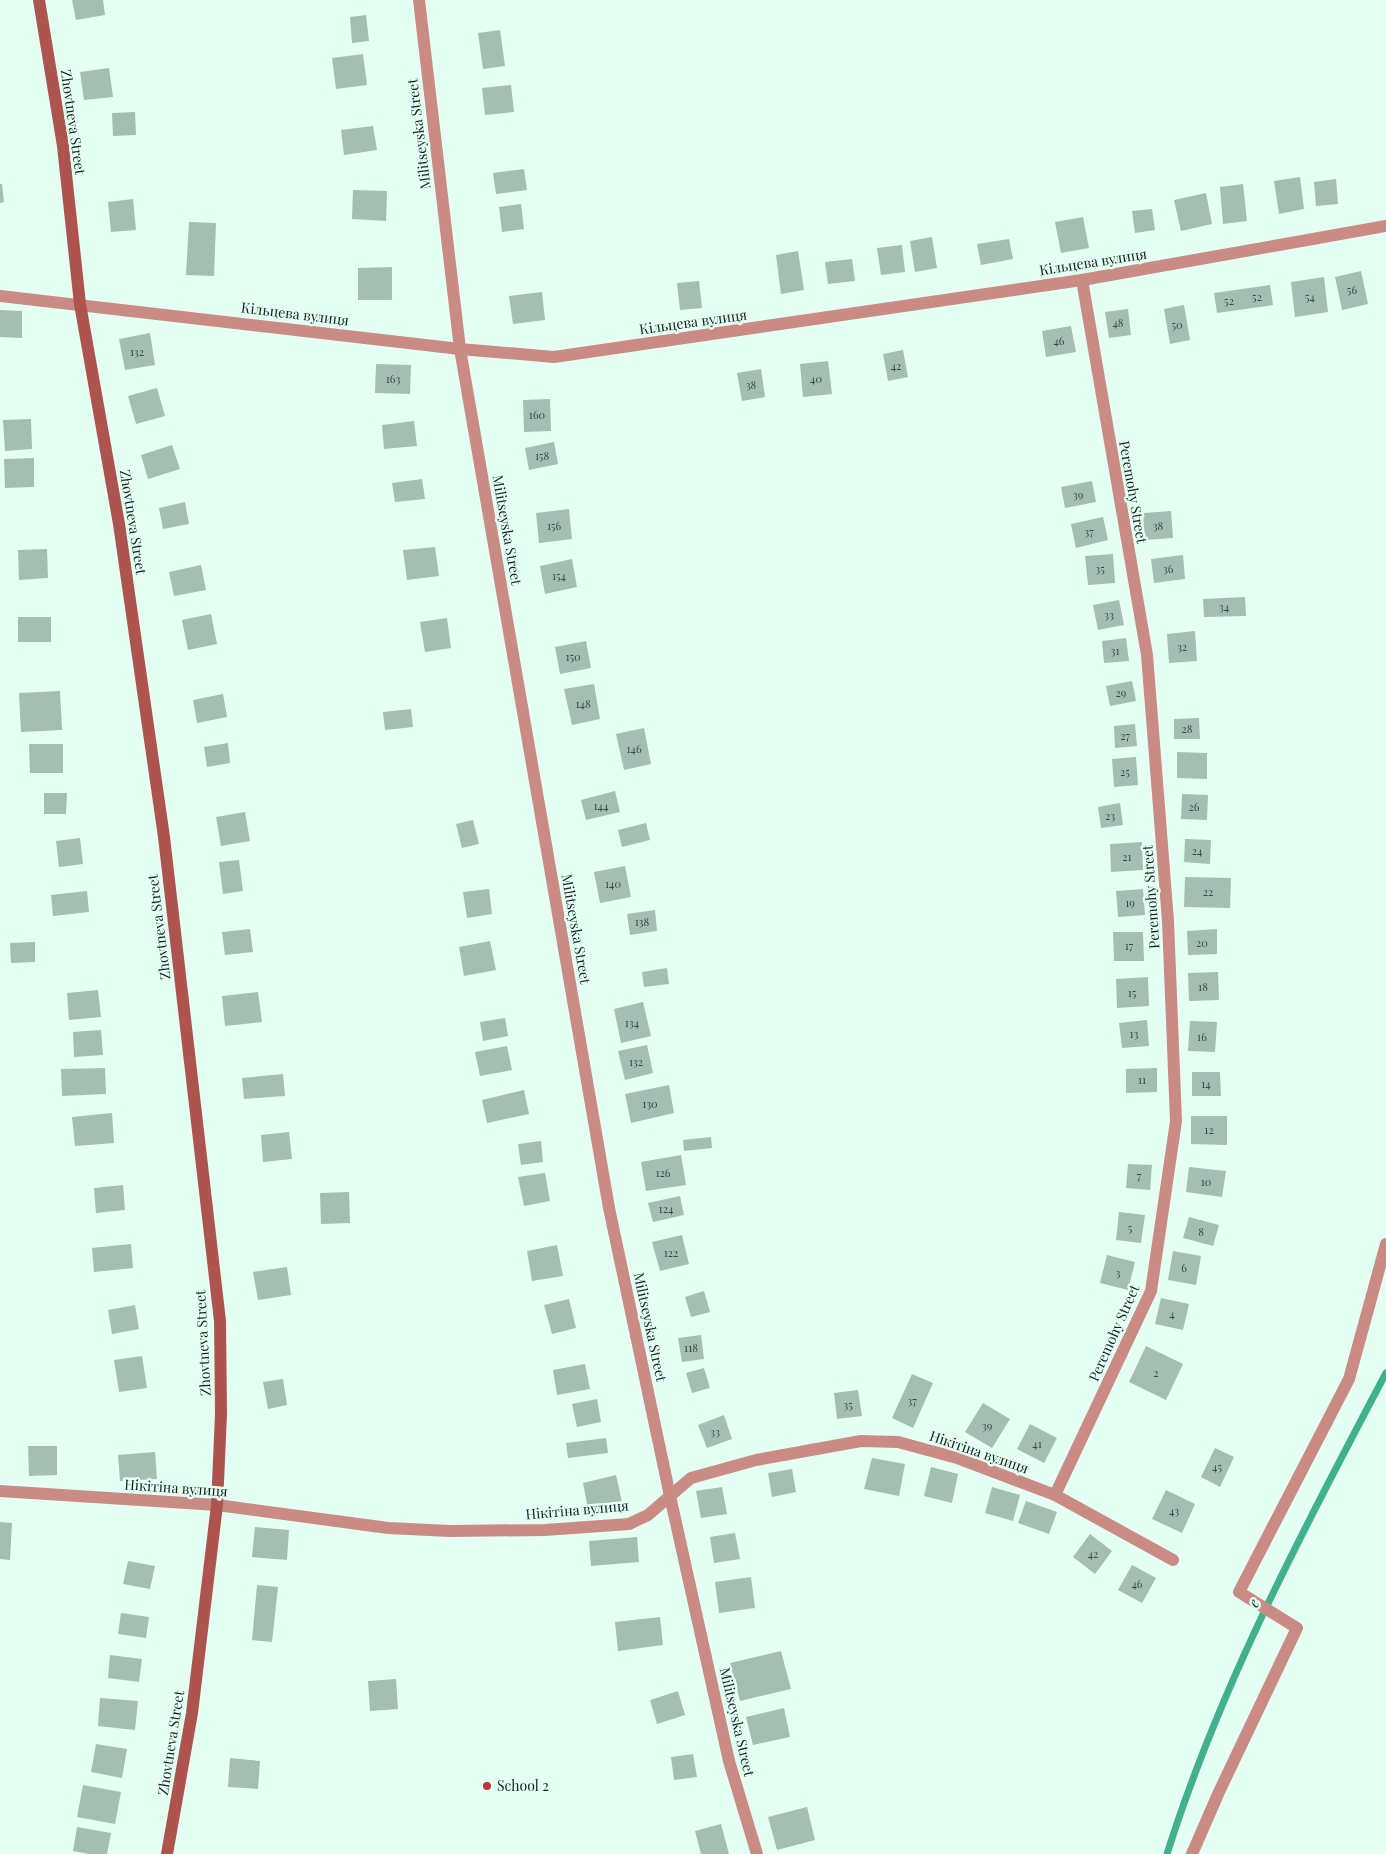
<svg xmlns="http://www.w3.org/2000/svg" width="1386" height="1854" font-family="'Playfair Display',serif">
	<style>
		.lines { fill: none; stroke-linecap: round; stroke-linejoin: round }
		.stream { stroke: #41b18d; stroke-width: 7 }
		.building { fill: #a4beb3 }
		.minor { stroke: #cb8b85; stroke-width: 12 }
		.secondary { stroke: #ae544e; stroke-width: 12 }
		.poi-dot { fill: #c03132; stroke: #e4fff3; stroke-width: 2 }
		.labels { text-anchor: middle; stroke-width: 5; stroke-linejoin: round; paint-order: stroke }
		.number-label { font-size: 11px; fill: #3a4842 }
		.street-label { font-size: 14px; fill: #16201c; stroke: #e4fff3 }
		.poi-label { font-size: 14px; fill: #16201c; stroke: #e4fff3; text-anchor: start }
		.water-label { font-size: 15px; font-style: italic; fill: #033728; stroke: #e4fff3 }
	</style>
	<rect width="100%" height="100%" fill="#e4fff3"/>
	<g class="lines">
		<path class="stream" d="M1167 1854C1220 1686 1304 1528 1386 1373"/>
	</g>
	<g class="building">
		<polygon points="72,0 103,0 105,15 76,20"/>
		<polygon points="366,15 369,41 352,43 350,17"/>
		<polygon points="500,30 505,66 483,69 478,33"/>
		<polygon points="363,54 367,85 336,89 332,58"/>
		<polygon points="109,68 113,97 84,100 80,72"/>
		<polygon points="511,85 514,112 485,115 482,88"/>
		<polygon points="135,112 136,135 113,136 112,113"/>
		<polygon points="373,126 377,150 344,155 341,130"/>
		<polygon points="524,169 527,190 496,194 493,173"/>
		<polygon points="1300,177 1304,209 1279,214 1274,181"/>
		<polygon points="1336,179 1338,204 1316,206 1314,182"/>
		<polygon points="0,184 2,184 4,202 0,203"/>
		<polygon points="1243,184 1247,221 1223,224 1220,187"/>
		<polygon points="353,190 387,191 386,221 352,219"/>
		<polygon points="1206,193 1212,224 1181,231 1174,200"/>
		<polygon points="133,199 136,230 111,232 108,202"/>
		<polygon points="521,204 524,229 502,232 499,207"/>
		<polygon points="1152,209 1155,230 1135,233 1132,211"/>
		<polygon points="1083,217 1089,248 1061,253 1055,222"/>
		<polygon points="189,222 216,223 214,276 186,275"/>
		<polygon points="932,237 937,268 915,272 910,241"/>
		<polygon points="1009,239 1013,259 981,265 977,244"/>
		<polygon points="902,245 905,272 881,275 877,248"/>
		<polygon points="798,251 804,290 781,294 776,255"/>
		<polygon points="852,259 855,281 828,284 825,262"/>
		<polygon points="392,267 392,300 358,300 358,268"/>
		<polygon points="1361,271 1368,304 1342,310 1335,277"/>
		<polygon points="1324,277 1328,312 1295,317 1291,282"/>
		<polygon points="699,281 702,308 680,310 677,283"/>
		<polygon points="1270,285 1273,305 1217,313 1214,293"/>
		<polygon points="542,292 545,320 513,324 509,296"/>
		<polygon points="1184,305 1190,340 1170,344 1164,309"/>
		<polygon points="1128,309 1131,335 1109,338 1105,312"/>
		<polygon points="0,310 22,311 22,338 0,337"/>
		<polygon points="1071,326 1076,352 1046,357 1042,331"/>
		<polygon points="150,333 155,365 125,370 119,339"/>
		<polygon points="903,350 908,377 888,381 883,354"/>
		<polygon points="828,361 832,394 803,397 800,364"/>
		<polygon points="376,364 411,365 410,394 375,393"/>
		<polygon points="761,369 765,397 742,401 737,373"/>
		<polygon points="157,388 165,416 136,424 128,396"/>
		<polygon points="550,399 551,431 524,432 523,400"/>
		<polygon points="31,419 32,449 5,451 3,420"/>
		<polygon points="414,421 417,446 384,449 382,425"/>
		<polygon points="554,442 558,464 529,470 525,448"/>
		<polygon points="172,445 180,469 148,479 141,455"/>
		<polygon points="34,458 34,487 5,488 4,459"/>
		<polygon points="422,479 425,499 395,502 392,483"/>
		<polygon points="1092,481 1096,502 1065,508 1061,487"/>
		<polygon points="185,502 189,524 163,529 159,508"/>
		<polygon points="569,509 572,539 539,543 536,513"/>
		<polygon points="1171,511 1173,538 1145,540 1143,513"/>
		<polygon points="1103,517 1108,540 1076,548 1071,524"/>
		<polygon points="435,547 439,576 407,580 403,550"/>
		<polygon points="47,549 48,578 19,580 18,550"/>
		<polygon points="1113,554 1115,583 1088,585 1085,556"/>
		<polygon points="1183,555 1185,579 1154,583 1151,559"/>
		<polygon points="572,559 577,587 545,594 540,566"/>
		<polygon points="201,565 206,590 174,596 169,572"/>
		<polygon points="1245,597 1246,616 1204,617 1203,599"/>
		<polygon points="1119,600 1124,625 1098,630 1093,605"/>
		<polygon points="211,614 217,644 188,650 182,620"/>
		<rect x="18" y="617" width="33" height="25"/>
		<polygon points="447,618 451,648 425,652 420,622"/>
		<polygon points="1195,631 1197,661 1169,663 1167,634"/>
		<polygon points="1126,638 1129,661 1104,663 1102,641"/>
		<polygon points="586,641 591,668 560,674 555,647"/>
		<polygon points="1132,681 1136,701 1110,706 1106,686"/>
		<polygon points="594,684 600,719 572,725 564,689"/>
		<polygon points="60,691 62,730 21,732 19,693"/>
		<polygon points="223,694 227,717 197,723 193,700"/>
		<polygon points="411,709 413,727 385,730 383,712"/>
		<polygon points="1199,718 1200,739 1174,739 1174,719"/>
		<polygon points="1135,724 1137,746 1115,748 1114,726"/>
		<polygon points="644,728 651,764 624,770 616,734"/>
		<polygon points="228,743 230,763 207,767 204,747"/>
		<polygon points="29,744 63,744 63,773 30,773"/>
		<polygon points="1177,752 1207,753 1207,779 1177,778"/>
		<polygon points="1136,757 1138,785 1114,787 1112,759"/>
		<polygon points="615,791 620,812 586,820 581,800"/>
		<polygon points="44,793 67,793 66,814 44,814"/>
		<polygon points="1182,794 1208,795 1207,820 1181,819"/>
		<polygon points="1120,803 1123,825 1101,828 1098,807"/>
		<polygon points="245,812 250,841 221,846 216,817"/>
		<polygon points="473,820 479,844 462,848 456,824"/>
		<polygon points="646,823 650,840 622,847 618,830"/>
		<polygon points="80,838 83,864 59,867 56,841"/>
		<polygon points="1185,839 1211,840 1210,864 1184,862"/>
		<polygon points="1142,842 1143,870 1111,872 1110,844"/>
		<polygon points="239,860 243,891 223,894 219,862"/>
		<polygon points="625,866 631,897 600,903 594,872"/>
		<polygon points="1185,877 1231,878 1230,908 1184,907"/>
		<polygon points="489,889 492,914 467,918 463,892"/>
		<polygon points="1143,889 1145,915 1118,917 1116,891"/>
		<polygon points="87,891 89,912 53,916 51,895"/>
		<polygon points="655,910 657,931 630,935 627,914"/>
		<polygon points="250,929 253,952 225,955 222,932"/>
		<polygon points="1217,929 1217,954 1188,955 1187,931"/>
		<polygon points="1113,932 1143,932 1144,961 1114,961"/>
		<polygon points="490,941 496,970 464,976 459,947"/>
		<polygon points="35,942 35,962 11,963 10,943"/>
		<polygon points="667,968 669,984 644,987 642,972"/>
		<polygon points="1218,972 1219,1000 1189,1001 1188,973"/>
		<polygon points="1148,977 1149,1006 1117,1008 1116,979"/>
		<polygon points="98,990 101,1017 69,1020 67,993"/>
		<polygon points="258,992 262,1022 225,1026 222,996"/>
		<polygon points="643,1002 651,1036 621,1043 614,1009"/>
		<polygon points="505,1018 508,1036 483,1041 480,1022"/>
		<polygon points="1147,1020 1149,1046 1122,1048 1119,1023"/>
		<polygon points="1190,1021 1217,1022 1215,1052 1188,1051"/>
		<polygon points="101,1030 103,1055 74,1057 73,1032"/>
		<polygon points="647,1045 653,1073 625,1080 618,1051"/>
		<polygon points="507,1046 512,1070 480,1076 475,1052"/>
		<polygon points="105,1068 106,1094 62,1096 61,1069"/>
		<polygon points="1157,1068 1157,1092 1126,1093 1126,1069"/>
		<polygon points="1192,1072 1220,1072 1221,1096 1192,1096"/>
		<polygon points="283,1074 285,1096 244,1099 242,1078"/>
		<polygon points="669,1085 674,1113 631,1123 625,1094"/>
		<polygon points="524,1090 529,1114 487,1123 482,1100"/>
		<polygon points="112,1113 114,1143 75,1146 72,1117"/>
		<polygon points="1191,1116 1227,1116 1227,1145 1191,1144"/>
		<polygon points="289,1132 292,1159 263,1162 261,1135"/>
		<polygon points="711,1137 712,1148 684,1151 683,1140"/>
		<polygon points="541,1141 543,1162 521,1165 518,1144"/>
		<polygon points="681,1155 686,1185 646,1191 641,1162"/>
		<polygon points="1128,1164 1152,1165 1150,1190 1126,1188"/>
		<polygon points="1189,1167 1226,1171 1222,1197 1186,1192"/>
		<polygon points="545,1173 550,1201 524,1206 518,1177"/>
		<polygon points="123,1185 125,1210 96,1213 94,1188"/>
		<polygon points="349,1192 350,1223 321,1224 320,1193"/>
		<polygon points="680,1196 684,1215 653,1222 648,1203"/>
		<polygon points="1119,1212 1145,1215 1141,1243 1116,1240"/>
		<polygon points="1189,1217 1219,1225 1213,1246 1183,1238"/>
		<polygon points="682,1235 689,1264 660,1271 652,1242"/>
		<polygon points="131,1244 133,1268 94,1272 92,1248"/>
		<polygon points="557,1245 563,1276 532,1281 527,1251"/>
		<polygon points="1173,1251 1201,1256 1196,1285 1168,1280"/>
		<polygon points="1107,1255 1135,1262 1128,1290 1100,1283"/>
		<polygon points="287,1267 291,1295 258,1300 253,1272"/>
		<polygon points="704,1291 710,1312 691,1317 685,1297"/>
		<polygon points="1161,1298 1189,1304 1183,1330 1155,1324"/>
		<polygon points="569,1299 576,1328 552,1334 544,1305"/>
		<polygon points="135,1305 139,1329 112,1334 108,1310"/>
		<polygon points="701,1335 704,1359 682,1362 678,1338"/>
		<polygon points="1146,1346 1183,1364 1166,1400 1129,1382"/>
		<polygon points="142,1356 147,1388 119,1392 114,1360"/>
		<polygon points="585,1364 590,1389 557,1395 553,1370"/>
		<polygon points="704,1368 710,1388 692,1393 686,1373"/>
		<polygon points="912,1374 933,1383 913,1428 892,1418"/>
		<polygon points="283,1379 287,1405 268,1409 263,1382"/>
		<polygon points="858,1390 862,1416 837,1419 834,1393"/>
		<polygon points="597,1399 601,1422 577,1427 572,1404"/>
		<polygon points="983,1403 1010,1419 992,1448 965,1432"/>
		<polygon points="724,1415 732,1439 707,1448 698,1425"/>
		<polygon points="1030,1424 1057,1438 1044,1463 1017,1449"/>
		<polygon points="606,1438 608,1453 568,1458 566,1443"/>
		<polygon points="28,1446 57,1446 57,1475 29,1476"/>
		<polygon points="1215,1448 1234,1457 1220,1487 1201,1477"/>
		<polygon points="155,1452 157,1479 120,1481 118,1455"/>
		<polygon points="872,1458 905,1464 899,1496 864,1489"/>
		<polygon points="931,1467 958,1474 952,1503 924,1496"/>
		<polygon points="792,1469 796,1492 772,1497 768,1473"/>
		<polygon points="616,1475 622,1502 588,1509 583,1483"/>
		<polygon points="722,1487 727,1514 701,1518 696,1491"/>
		<polygon points="992,1487 1020,1495 1013,1521 985,1513"/>
		<polygon points="1166,1490 1195,1504 1182,1533 1152,1519"/>
		<polygon points="1026,1501 1057,1512 1049,1534 1018,1523"/>
		<polygon points="0,1522 12,1523 10,1560 0,1559"/>
		<polygon points="255,1527 289,1530 287,1560 252,1557"/>
		<polygon points="735,1533 740,1559 714,1563 710,1537"/>
		<polygon points="1090,1534 1112,1551 1095,1574 1073,1557"/>
		<polygon points="637,1537 639,1562 591,1566 589,1541"/>
		<polygon points="128,1561 155,1566 150,1589 123,1584"/>
		<polygon points="1132,1565 1156,1578 1142,1603 1118,1590"/>
		<polygon points="751,1577 755,1608 719,1613 715,1582"/>
		<polygon points="257,1585 278,1587 272,1642 252,1640"/>
		<polygon points="121,1613 149,1617 146,1638 118,1634"/>
		<polygon points="660,1617 663,1645 618,1651 615,1622"/>
		<polygon points="781,1651 791,1689 740,1701 730,1663"/>
		<polygon points="110,1655 142,1659 139,1682 108,1678"/>
		<polygon points="396,1679 398,1709 370,1711 368,1681"/>
		<polygon points="678,1691 685,1715 657,1724 650,1700"/>
		<polygon points="100,1698 138,1701 135,1730 98,1726"/>
		<polygon points="784,1708 790,1737 753,1745 746,1717"/>
		<polygon points="96,1744 127,1749 122,1778 91,1772"/>
		<polygon points="693,1754 697,1777 674,1780 671,1757"/>
		<polygon points="230,1758 260,1761 258,1789 228,1787"/>
		<polygon points="83,1785 121,1792 115,1824 77,1817"/>
		<polygon points="807,1807 815,1840 777,1850 768,1817"/>
		<polygon points="721,1824 729,1854 701,1854 695,1831"/>
		<polygon points="77,1827 111,1833 107,1854 89,1854 73,1851"/>
	</g>
	<g class="lines">
		<g class="minor">
			<polyline points="419,0 460,349 609,1208 670,1496 729,1761 757,1854"/>
			<polyline points="0,296 460,349 554,357 1082,280 1386,226"/>
			<polyline points="0,1491 217,1505 388,1528 450,1531 545,1530 629,1524 648,1515 691,1478 756,1460 861,1441 898,1442 957,1458 1055,1495 1173,1560"/>
			<polyline points="1055,1495 1151,1291 1176,1121 1168,921 1147,655 1082,280"/>
			<polyline points="1192,1854 1219,1792 1297,1628 1239,1592 1349,1379 1386,1244"/>
		</g>
		<polyline class="secondary" points="39,0 63,146 80,304 119,524 164,837 220,1321 221,1414 217,1505 192,1713 167,1854"/>
	</g>
	<circle class="poi-dot" cx="487" cy="1786" r="5"/>
	<g class="labels">
		<g class="number-label">
			<text x="1352" y="294">56</text>
			<text x="1257" y="301">52</text>
			<text x="1310" y="301">54</text>
			<text x="1229" y="305">52</text>
			<text x="1118" y="327">48</text>
			<text x="1177" y="329">50</text>
			<text x="1059" y="345">46</text>
			<text x="137" y="356">132</text>
			<text x="896" y="370">42</text>
			<text x="393" y="383">163</text>
			<text x="816" y="383">40</text>
			<text x="751" y="389">38</text>
			<text x="537" y="419">160</text>
			<text x="542" y="460">158</text>
			<text x="1078" y="499">39</text>
			<text x="554" y="530">156</text>
			<text x="1158" y="530">38</text>
			<text x="1089" y="536">37</text>
			<text x="1100" y="573">35</text>
			<text x="1168" y="573">36</text>
			<text x="559" y="580">154</text>
			<text x="1224" y="611">34</text>
			<text x="1109" y="619">33</text>
			<text x="1182" y="651">32</text>
			<text x="1115" y="655">31</text>
			<text x="573" y="661">150</text>
			<text x="1121" y="697">29</text>
			<text x="583" y="708">148</text>
			<text x="1187" y="733">28</text>
			<text x="1125" y="740">27</text>
			<text x="634" y="753">146</text>
			<text x="1125" y="776">25</text>
			<text x="601" y="810">144</text>
			<text x="1194" y="811">26</text>
			<text x="1110" y="820">23</text>
			<text x="1197" y="855">24</text>
			<text x="1127" y="861">21</text>
			<text x="613" y="888">140</text>
			<text x="1208" y="896">22</text>
			<text x="1130" y="907">19</text>
			<text x="642" y="926">138</text>
			<text x="1202" y="947">20</text>
			<text x="1129" y="950">17</text>
			<text x="1203" y="991">18</text>
			<text x="1132" y="997">15</text>
			<text x="632" y="1027">134</text>
			<text x="1134" y="1038">13</text>
			<text x="1202" y="1041">16</text>
			<text x="636" y="1066">132</text>
			<text x="1142" y="1084">11</text>
			<text x="1206" y="1088">14</text>
			<text x="650" y="1108">130</text>
			<text x="1209" y="1134">12</text>
			<text x="663" y="1177">126</text>
			<text x="1139" y="1180">7</text>
			<text x="1206" y="1186">10</text>
			<text x="666" y="1213">124</text>
			<text x="1130" y="1232">5</text>
			<text x="1201" y="1236">8</text>
			<text x="671" y="1257">122</text>
			<text x="1184" y="1272">6</text>
			<text x="1118" y="1277">3</text>
			<text x="1172" y="1318">4</text>
			<text x="691" y="1352">118</text>
			<text x="1156" y="1377">2</text>
			<text x="912" y="1405">37</text>
			<text x="848" y="1409">35</text>
			<text x="987" y="1430">39</text>
			<text x="715" y="1436">33</text>
			<text x="1037" y="1448">41</text>
			<text x="1217" y="1471">45</text>
			<text x="1174" y="1515">43</text>
			<text x="1093" y="1558">42</text>
			<text x="1137" y="1588">46</text>
		</g>
		<g class="street-label">
			<text transform="translate(73 122) rotate(82)" y="5">Zhovtneva Street</text>
			<text transform="translate(419 134) rotate(-97)" y="5">Militseyska Street</text>
			<text transform="translate(1093 262) rotate(-9)" y="5">Кільцева вулиця</text>
			<text transform="translate(295 314) rotate(7)" y="5">Кільцева вулиця</text>
			<text transform="translate(693 322) rotate(-8)" y="5">Кільцева вулиця</text>
			<text transform="translate(1133 492) rotate(80)" y="5">Peremohy Street</text>
			<text transform="translate(133 522) rotate(81)" y="5">Zhovtneva Street</text>
			<text transform="translate(507 530) rotate(80)" y="5">Militseyska Street</text>
			<text transform="translate(1151 897) rotate(-94)" y="5">Peremohy Street</text>
			<text transform="translate(159 927) rotate(-97)" y="5">Zhovtneva Street</text>
			<text transform="translate(576 929) rotate(80)" y="5">Militseyska Street</text>
			<text transform="translate(650 1327) rotate(78)" y="5">Militseyska Street</text>
			<text transform="translate(1114 1333) rotate(-66)" y="5">Peremohy Street</text>
			<text transform="translate(203 1343) rotate(-93)" y="5">Zhovtneva Street</text>
			<text transform="translate(979 1452) rotate(19)" y="5">Нікітіна вулиця</text>
			<text transform="translate(176 1488) rotate(4)" y="5">Нікітіна вулиця</text>
			<text transform="translate(577 1510) rotate(-5)" y="5">Нікітіна вулиця</text>
			<text transform="translate(737 1722) rotate(77)" y="5">Militseyska Street</text>
			<text transform="translate(171 1743) rotate(-81)" y="5">Zhovtneva Street</text>
		</g>
		<g class="poi-label">
			<text x="497" y="1791">School 2</text>
		</g>
		<g class="water-label">
			<text transform="translate(1254 1603) rotate(-63)" y="5">e</text>
		</g>
	</g>
</svg>
